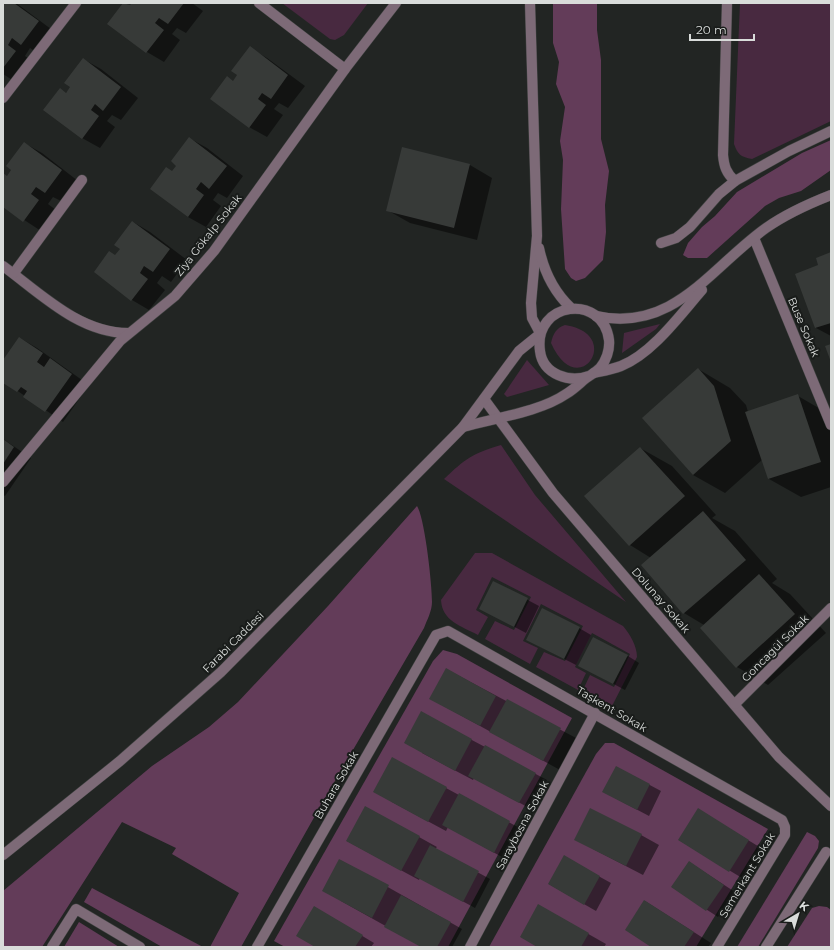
<svg xmlns="http://www.w3.org/2000/svg" width="834" height="950" font-family="Montserrat,sans-serif">
	<style>
		.green { fill: #482940 }
		.forest { fill: #633c59 }
		.shadow { fill: #0007 }
		.building { fill: #373a38 }
		.lines { fill: none; stroke-linecap: round; stroke-linejoin: round }
		.minor-casing { stroke: #3f4240; stroke-width: 11 }
		.minor { stroke: #7d6a77; stroke-width: 10 }
		.labels { text-anchor: middle; stroke-width: 4; stroke-linejoin: round; paint-order: stroke }
		.street-label { font-size: 11px; fill: #d9dcda; stroke: #191c1a }
	</style>
	<rect width="100%" height="100%" fill="#222523"/>
	<g class="green">
		<polygon points="282,3 368,3 344,35 335,40 330,39"/>
		<path d="M740 3H831V121L752 159C741 157 738 155 734 144Z"/>
		<polygon points="660,324 656,329 622,353 624,333"/>
		<path d="M565 325C625 334 578 404 551 343 553 334 556 328 565 325Z"/>
		<polygon points="527,360 549,385 507,397 504,394"/>
		<path d="M501 445 535 495 626 602 444 479C465 459 473 453 501 445Z"/>
		<path d="M475 553H492L623 626C630 634 637 646 637 657L611 708 582 692 590 675 614 687 630 654 592 633 575 667 586 673 578 690 536 667 544 652 565 661 583 626 541 604 523 641 538 648 530 664 485 639 495 621 514 630 531 597 492 577 476 610 488 617 478 635C461 626 442 621 441 600Z"/>
	</g>
	<g class="forest">
		<polygon points="553,3 597,3 597,30 601,60 601,139 609,171 605,205 606,232 603,260 585,278 576,281 571,278 565,269 561,209 563,160 560,141 565,107 556,84 559,62 553,43"/>
		<polygon points="831,140 831,170 801,191 779,198 765,206 707,258 688,258 683,255 688,243 702,227 715,216 737,192 802,153"/>
		<path d="M417 506C425 519 432 584 432 602 432 611 427 620 424 628L325 798 241 947H210L239 893 172 854 176 848 122 822 42 947H3V891L152 766 209 727 238 702 328 606Z"/>
		<polygon points="443,650 457,654 572,718 448,947 285,947 274,941 433,661"/>
		<polygon points="605,743 614,743 768,829 696,947 489,947 596,754"/>
		<polygon points="807,832 815,836 819,841 818,848 758,947 737,947"/>
		<polygon points="92,888 203,947 162,947 84,902"/>
		<polygon points="819,906 827,907 831,910 831,947 787,947 812,908"/>
		<polygon points="79,922 119,947 64,947"/>
	</g>
	<g class="shadow">
		<polygon points="3,3 16,3 55,32 39,54 30,48 25,56 33,62 17,83 3,74"/>
		<polygon points="124,3 131,6 133,3 192,3 203,11 186,33 177,28 172,34 180,40 164,62 147,52 109,23"/>
		<polygon points="250,48 267,58 305,86 288,108 279,103 274,109 283,115 267,137 249,127 234,82"/>
		<polygon points="83,59 101,69 138,98 121,120 112,115 107,121 115,127 100,148 82,138 66,93 71,87"/>
		<polygon points="189,138 207,148 243,176 227,198 218,193 213,200 221,206 206,227 188,217 172,172 178,165"/>
		<polygon points="24,143 42,153 78,181 63,202 53,197 48,204 56,210 41,231 3,206 3,174 8,177"/>
		<polygon points="470,165 492,178 477,240 410,223 387,210"/>
		<polygon points="133,222 150,232 187,260 171,282 162,276 157,283 165,290 149,310 132,300 95,272 116,256 121,249"/>
		<polygon points="831,253 831,336 816,328 820,266"/>
		<polygon points="20,338 37,348 89,385 63,422 3,381 3,362"/>
		<polygon points="698,369 730,388 746,405 748,412 798,396 829,414 831,419 831,487 801,497 769,479 762,460 725,493 693,475"/>
		<polygon points="3,439 31,458 5,496 3,495"/>
		<polygon points="640,448 672,466 716,515 712,518 735,531 777,579 772,583 790,594 826,633 768,685 737,667 704,625 684,613 643,565 651,558 630,545"/>
		<polygon points="494,582 539,606 526,633 492,615"/>
		<polygon points="579,628 591,635 576,665 539,646"/>
		<polygon points="628,656 639,663 625,690 591,672"/>
		<polygon points="446,669 578,739 560,770 442,705"/>
		<polygon points="421,713 547,780 531,809 474,778 473,780 422,753"/>
		<polygon points="616,767 661,791 649,816 615,798"/>
		<polygon points="446,788 527,832 511,862 448,827 446,831 392,802"/>
		<polygon points="715,820 766,851 747,881 679,840"/>
		<polygon points="641,835 659,845 643,875 593,849"/>
		<polygon points="419,837 437,847 435,849 490,879 475,908 420,878 419,880 347,841"/>
		<polygon points="564,857 611,883 596,911 549,884"/>
		<polygon points="340,860 462,929 452,947 423,947 341,901"/>
		<polygon points="689,862 735,892 718,917 672,887"/>
		<polygon points="645,901 711,943 708,947 653,947"/>
		<polygon points="539,906 606,944 604,947 538,947"/>
		<polygon points="314,907 374,943 371,947 317,947"/>
	</g>
	<g class="building">
		<polygon points="3,3 14,3 39,21 21,45 12,38 8,45 16,51 3,68"/>
		<polygon points="123,3 130,5 132,3 184,3 168,24 159,18 155,23 164,30 146,53 107,24"/>
		<polygon points="250,46 288,75 271,99 262,93 258,99 266,105 249,128 210,99 227,76 233,81 237,75 231,71"/>
		<polygon points="83,58 121,87 103,111 95,104 91,110 99,116 82,139 43,110 60,88 66,93 70,87 64,83"/>
		<polygon points="189,137 227,166 209,189 201,182 196,189 204,195 188,217 150,189 166,167 172,171 176,166 171,161"/>
		<polygon points="24,142 62,170 45,193 36,187 31,194 39,200 23,222 3,207 3,173 7,176 11,170 6,166"/>
		<polygon points="402,147 470,164 454,228 386,211"/>
		<polygon points="132,221 170,249 153,272 144,266 140,273 148,279 131,301 94,272 109,251 115,255 120,249 114,245"/>
		<polygon points="831,252 831,323 815,328 795,274 818,265 816,258"/>
		<polygon points="19,337 43,353 37,362 44,367 50,358 72,374 45,412 23,397 27,391 21,387 17,392 3,383 3,360"/>
		<polygon points="831,344 831,362 825,346"/>
		<polygon points="698,368 714,386 731,441 693,475 642,418"/>
		<polygon points="798,394 821,462 768,479 745,412"/>
		<polygon points="3,439 14,447 3,464"/>
		<polygon points="640,447 685,496 629,546 584,496"/>
		<polygon points="703,511 746,560 683,614 641,565"/>
		<polygon points="759,574 795,614 736,668 700,628"/>
		<polygon points="493,581 528,598 514,627 479,609"/>
		<polygon points="542,608 580,627 564,659 526,640"/>
		<polygon points="593,637 628,655 613,684 578,666"/>
		<polygon points="446,668 496,696 480,726 429,699"/>
		<polygon points="507,699 561,728 543,761 489,732"/>
		<polygon points="421,711 472,739 455,771 404,743"/>
		<polygon points="485,745 536,773 519,803 468,776"/>
		<polygon points="392,757 447,787 428,822 373,792"/>
		<polygon points="616,766 650,784 637,810 602,792"/>
		<polygon points="459,793 510,821 494,853 442,825"/>
		<polygon points="365,806 420,836 401,871 346,841"/>
		<polygon points="590,808 642,834 626,866 574,840"/>
		<polygon points="698,808 749,840 729,872 678,840"/>
		<polygon points="430,845 479,871 463,902 414,876"/>
		<polygon points="564,855 600,876 584,905 548,884"/>
		<polygon points="339,859 389,885 372,918 322,891"/>
		<polygon points="689,861 724,885 706,911 671,887"/>
		<polygon points="401,895 451,922 437,947 421,947 384,927"/>
		<polygon points="644,900 694,932 684,947 651,947 625,930"/>
		<polygon points="538,904 589,933 581,947 537,947 520,937"/>
		<polygon points="314,906 363,935 355,947 315,947 296,936"/>
	</g>
	<g class="lines">
		<defs>
			<g id="minor">
				<polyline points="259,3 345,69"/>
				<polyline points="530,3 537,236 531,303 532,318 540,333"/>
				<path d="M727 3 723 155C724 166 726 173 735 181"/>
				<polyline points="3,98 76,3"/>
				<polyline points="754,238 831,425"/>
				<polyline points="661,243 676,238 690,227 719,194 735,181 789,151 831,131"/>
				<path d="M539 248C544 272 553 291 571 308"/>
				<path d="M3 266C40 293 79 333 128 333"/>
				<polyline points="14,273 82,180"/>
				<path d="M596 316C674 333 711 267 766 228 786 214 808 204 831 195"/>
				<path d="M594 373C603 371 613 369 621 366 652 354 681 314 702 290"/>
				<polyline points="484,399 553,493 779,757 831,806"/>
				<path d="M463 427C494 418 540 412 566 394 573 390 579 384 585 379 590 375 595 373 600 368 606 361 610 350 609 340 603 293 533 301 540 351 543 375 570 383 589 376"/>
				<polyline points="3,482 120,341 175,296 214,251 345,69 396,3"/>
				<polyline points="735,704 831,608"/>
				<polyline points="3,855 120,761 221,672 463,427 519,351 540,334"/>
				<polyline points="52,947 76,909 140,947"/>
				<polyline points="257,947 436,635 448,631 782,820 785,827 785,835 717,947"/>
				<polyline points="470,947 595,713"/>
				<polyline points="766,947 826,852"/>
			</g>
		</defs>
		<use href="#minor" class="minor-casing"/>
		<use href="#minor" class="minor"/>
	</g>
	<g class="labels">
		<g class="street-label">
			<text transform="translate(208 235) rotate(-52)" y="4">Ziya Gökalp Sokak</text>
			<text transform="translate(804 327) rotate(67)" y="4">Buse Sokak</text>
			<text transform="translate(661 600) rotate(49)" y="4">Dolunay Sokak</text>
			<text transform="translate(233 642) rotate(-45)" y="4">Farabi Caddesi</text>
			<text transform="translate(775 648) rotate(-45)" y="4">Goncagül Sokak</text>
			<text transform="translate(612 709) rotate(30)" y="4">Taşkent Sokak</text>
			<text transform="translate(336 785) rotate(-60)" y="4">Buhara Sokak</text>
			<text transform="translate(522 825) rotate(-62)" y="4">Saraybosna Sokak</text>
			<text transform="translate(747 875) rotate(-59)" y="4">Semerkant Sokak</text>
		</g>
	</g>
	<rect width="834" height="950" fill="none" stroke="#d9dcda" stroke-width="8"/>
	<g transform="translate(798 914) rotate(38)" stroke="#191c1a" stroke-width="3" paint-order="stroke">
	<path d="M0-3L7 15L0 10L-7 15Z" fill="#d9dcda"/>
	<text y="-6" font-size="11" font-weight="bold" text-anchor="middle" fill="#d9dcda">K</text>
	</g>
	<path d="M690 34v6h64v-6" fill="none" stroke="#d9dcda" stroke-width="2"/>
	<text x="696" y="34" font-size="12" fill="#d9dcda" stroke="#191c1a" stroke-width="3" paint-order="stroke">20 m</text>
</svg>
